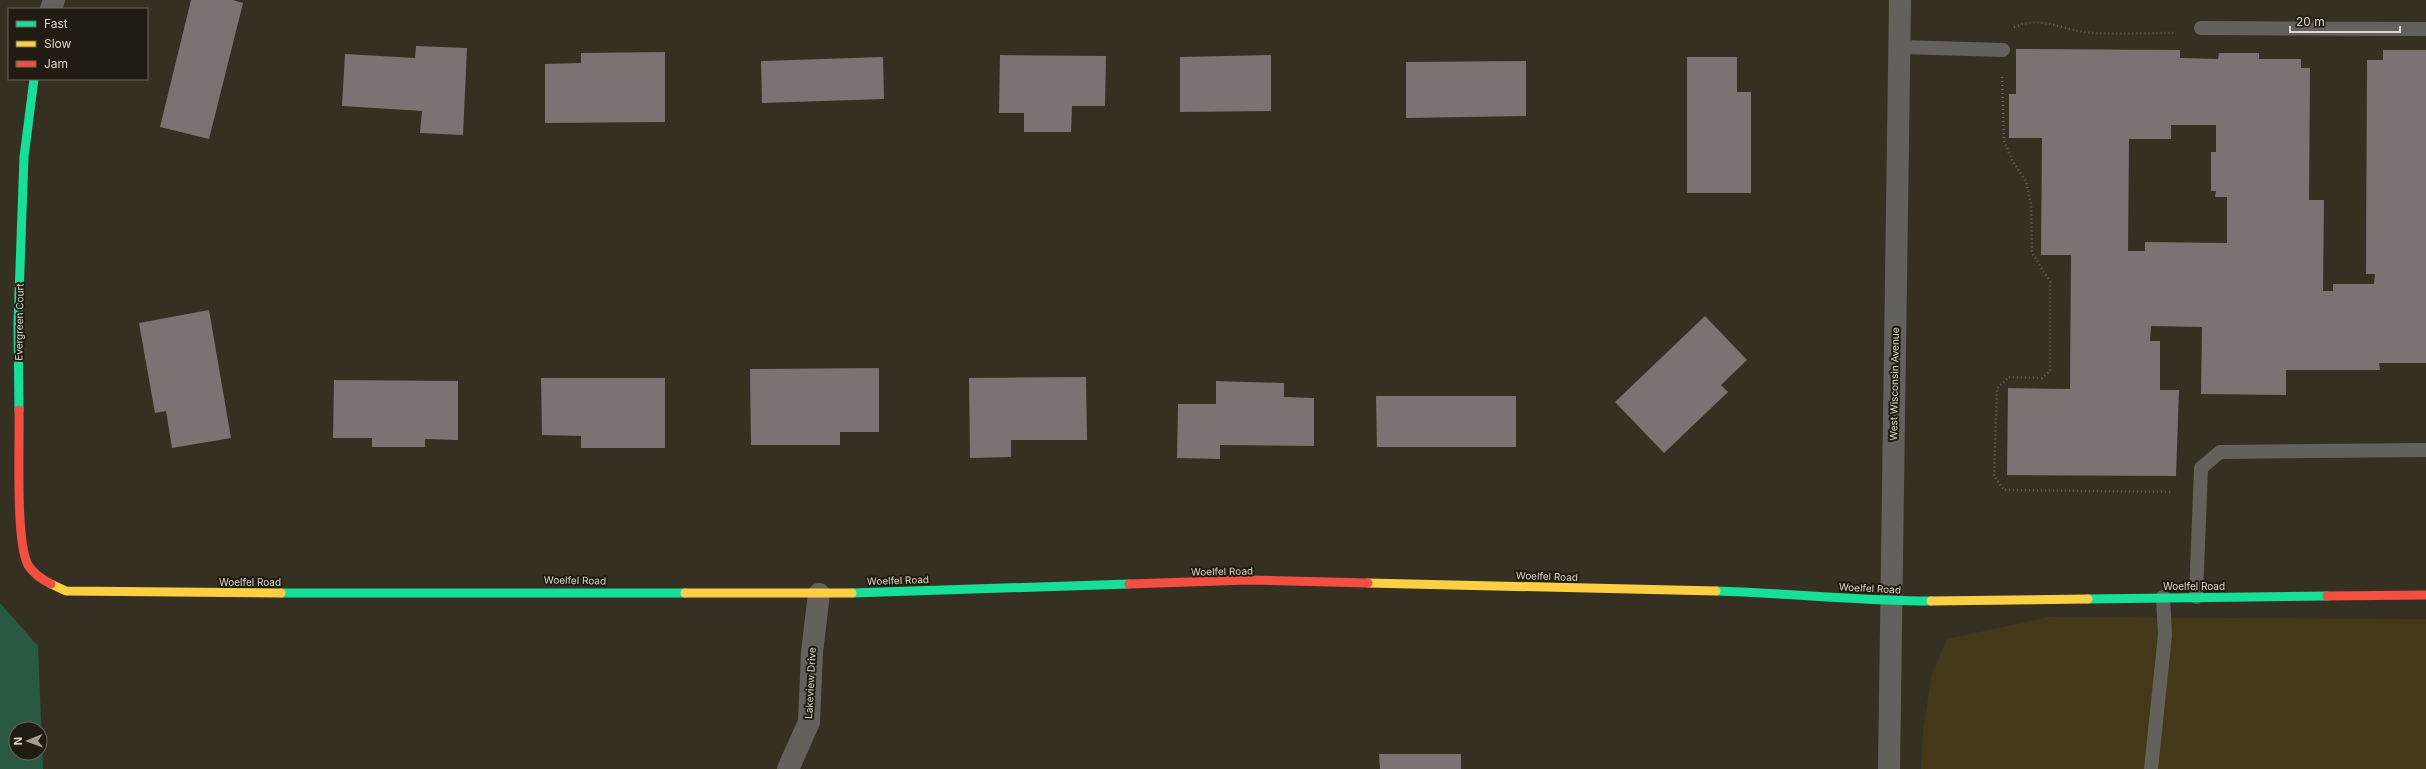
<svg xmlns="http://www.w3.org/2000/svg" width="2426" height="769" font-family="Inter,sans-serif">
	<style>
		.built { fill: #433919 }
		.green { fill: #2a5941; fill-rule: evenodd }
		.building { fill: #7a7371; fill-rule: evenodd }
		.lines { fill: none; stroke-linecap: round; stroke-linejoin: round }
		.path { stroke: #68665f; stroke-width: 2.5; stroke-dasharray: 1 3; stroke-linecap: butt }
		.lane { stroke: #64615c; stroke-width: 14 }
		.street { stroke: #64615c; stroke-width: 22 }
		.fast { stroke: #16e098; stroke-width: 9 }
		.slow { stroke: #ffcf43; stroke-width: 9 }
		.jam { stroke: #f24e42; stroke-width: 9 }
		.labels { text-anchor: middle; stroke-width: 4; stroke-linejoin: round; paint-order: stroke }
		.street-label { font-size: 10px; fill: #ddd8c9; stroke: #201c11 }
	</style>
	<rect width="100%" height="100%" fill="#353022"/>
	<polygon class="built" points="2049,617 2426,619 2426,769 1921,769 1923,731 1932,673 1947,639"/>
	<path class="green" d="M0 603 38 646 43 769H0ZM16 729H40V753H16Z"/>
	<g class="building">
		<polygon points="191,0 233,0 243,3 209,139 160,127"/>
		<polygon points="416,46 467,48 463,135 420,133 422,111 342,106 345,54 415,58"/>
		<path d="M2016 49 2180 50V58L2218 59 2219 53H2259V59H2301V68H2310L2309 200H2324L2323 291H2333V284H2374L2375 274H2366L2367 60H2383V50H2426V363H2379L2380 370H2286V395L2201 394 2202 327 2151 326 2150 341H2160V390H2179L2176 476 2007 475 2008 388 2070 389 2071 255H2041L2042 138H2009V94H2016ZM2171 125H2216V152H2211V191H2216L2215 197H2227V243L2145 242V251H2128L2129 139H2171Z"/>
		<polygon points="665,52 665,122 545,123 545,64 581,63 581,53"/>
		<polygon points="1000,55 1106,56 1105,106 1072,106 1071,132 1024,132 1024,113 999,113"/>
		<polygon points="1271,55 1271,111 1180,112 1180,57"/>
		<polygon points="883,57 884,99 762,103 761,61"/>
		<polygon points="1687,57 1737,57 1737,92 1751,92 1751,193 1687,193"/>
		<polygon points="1526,61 1526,116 1406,118 1406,62"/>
		<polygon points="209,310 231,438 172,448 166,411 155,413 139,323"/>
		<polygon points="1705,316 1747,360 1721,385 1728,392 1664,453 1615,402"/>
		<polygon points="879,368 879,432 840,432 840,445 751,445 750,369"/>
		<polygon points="1086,377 1087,440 1011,440 1011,457 970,458 969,378"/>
		<polygon points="541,378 665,378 665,448 581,448 581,436 542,435"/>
		<polygon points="334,380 458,381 458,440 425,439 425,447 372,447 372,438 333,438"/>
		<polygon points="1216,381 1284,383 1284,397 1314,398 1314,446 1220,445 1220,459 1177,458 1178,404 1216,404"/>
		<polygon points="1376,396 1516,396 1516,447 1377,447"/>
		<polygon points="1379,754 1461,754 1461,769 1380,769"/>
	</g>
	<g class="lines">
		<g class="path">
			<path d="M2014 27C2042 15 2065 31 2092 33 2120 34 2148 33 2175 33"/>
			<polyline points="2002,77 2004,141 2013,162 2026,181 2031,204 2032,253 2050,282 2050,371 2042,378 2009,377 1997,388 1994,476 2004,490 2173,492"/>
		</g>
		<g class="lane">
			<polyline points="2201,28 2426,29"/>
			<polyline points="1900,47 2003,50"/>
			<polyline points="2196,597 2201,468 2220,452 2426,450"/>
			<polyline points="2151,769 2165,635 2163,597"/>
		</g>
		<g class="street">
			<polyline points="51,9 54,0"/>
			<polyline points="788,769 809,722 812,652 819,594"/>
			<polyline points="1889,769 1900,0"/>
		</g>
		<g class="fast">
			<polyline points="19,410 18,323 24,157 34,79"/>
			<path d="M1716 591C1787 593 1859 601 1931 601"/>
			<polyline points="281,593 685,593"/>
			<polyline points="852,593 1129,584"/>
			<polyline points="2088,599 2327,596"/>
		</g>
		<g class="slow">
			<polyline points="1368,583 1716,591"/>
			<polyline points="51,584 66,591 281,593"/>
			<polyline points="685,593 852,593"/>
			<polyline points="1931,601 2088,599"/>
		</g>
		<g class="jam">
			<path d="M19 410C20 442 15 540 28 565 33 573 43 580 51 584"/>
			<polyline points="1129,584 1249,580 1368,583"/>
			<polyline points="2327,596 2426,595"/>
		</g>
	</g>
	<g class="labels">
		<g class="street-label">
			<text transform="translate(19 322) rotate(-89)" y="4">Evergreen Court</text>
			<text transform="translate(1894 384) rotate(-89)" y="4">West Wisconsin Avenue</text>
			<text transform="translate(1222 571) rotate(-1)" y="4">Woelfel Road</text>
			<text transform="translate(1547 576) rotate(2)" y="4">Woelfel Road</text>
			<text transform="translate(575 580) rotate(1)" y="4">Woelfel Road</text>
			<text transform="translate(898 580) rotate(-2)" y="4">Woelfel Road</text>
			<text x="250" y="586">Woelfel Road</text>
			<text x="2194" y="590">Woelfel Road</text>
			<text transform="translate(1870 588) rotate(3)" y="4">Woelfel Road</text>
			<text transform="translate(810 683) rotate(-87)" y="4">Lakeview Drive</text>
		</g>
	</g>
	<rect x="8" y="8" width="140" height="72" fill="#201c11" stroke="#6c675b"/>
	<rect x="16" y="21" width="20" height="6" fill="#16e098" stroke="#6c675b"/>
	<text x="44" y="28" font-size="12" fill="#ddd8c9">Fast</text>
	<rect x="16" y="41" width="20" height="6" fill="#ffcf43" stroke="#6c675b"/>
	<text x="44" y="48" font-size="12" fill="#ddd8c9">Slow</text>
	<rect x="16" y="61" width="20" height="6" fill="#f24e42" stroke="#6c675b"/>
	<text x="44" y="68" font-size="12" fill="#ddd8c9">Jam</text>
	<g transform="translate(28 741) rotate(269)"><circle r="19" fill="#201c11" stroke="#6c675b"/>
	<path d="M0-3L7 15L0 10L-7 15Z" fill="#a29d8f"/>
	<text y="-6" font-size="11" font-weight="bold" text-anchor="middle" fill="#ddd8c9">N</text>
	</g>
	<path d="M2290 26v6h110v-6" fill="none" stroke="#ddd8c9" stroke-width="2"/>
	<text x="2296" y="26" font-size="12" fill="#ddd8c9" stroke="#201c11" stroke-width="3" paint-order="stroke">20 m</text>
</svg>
